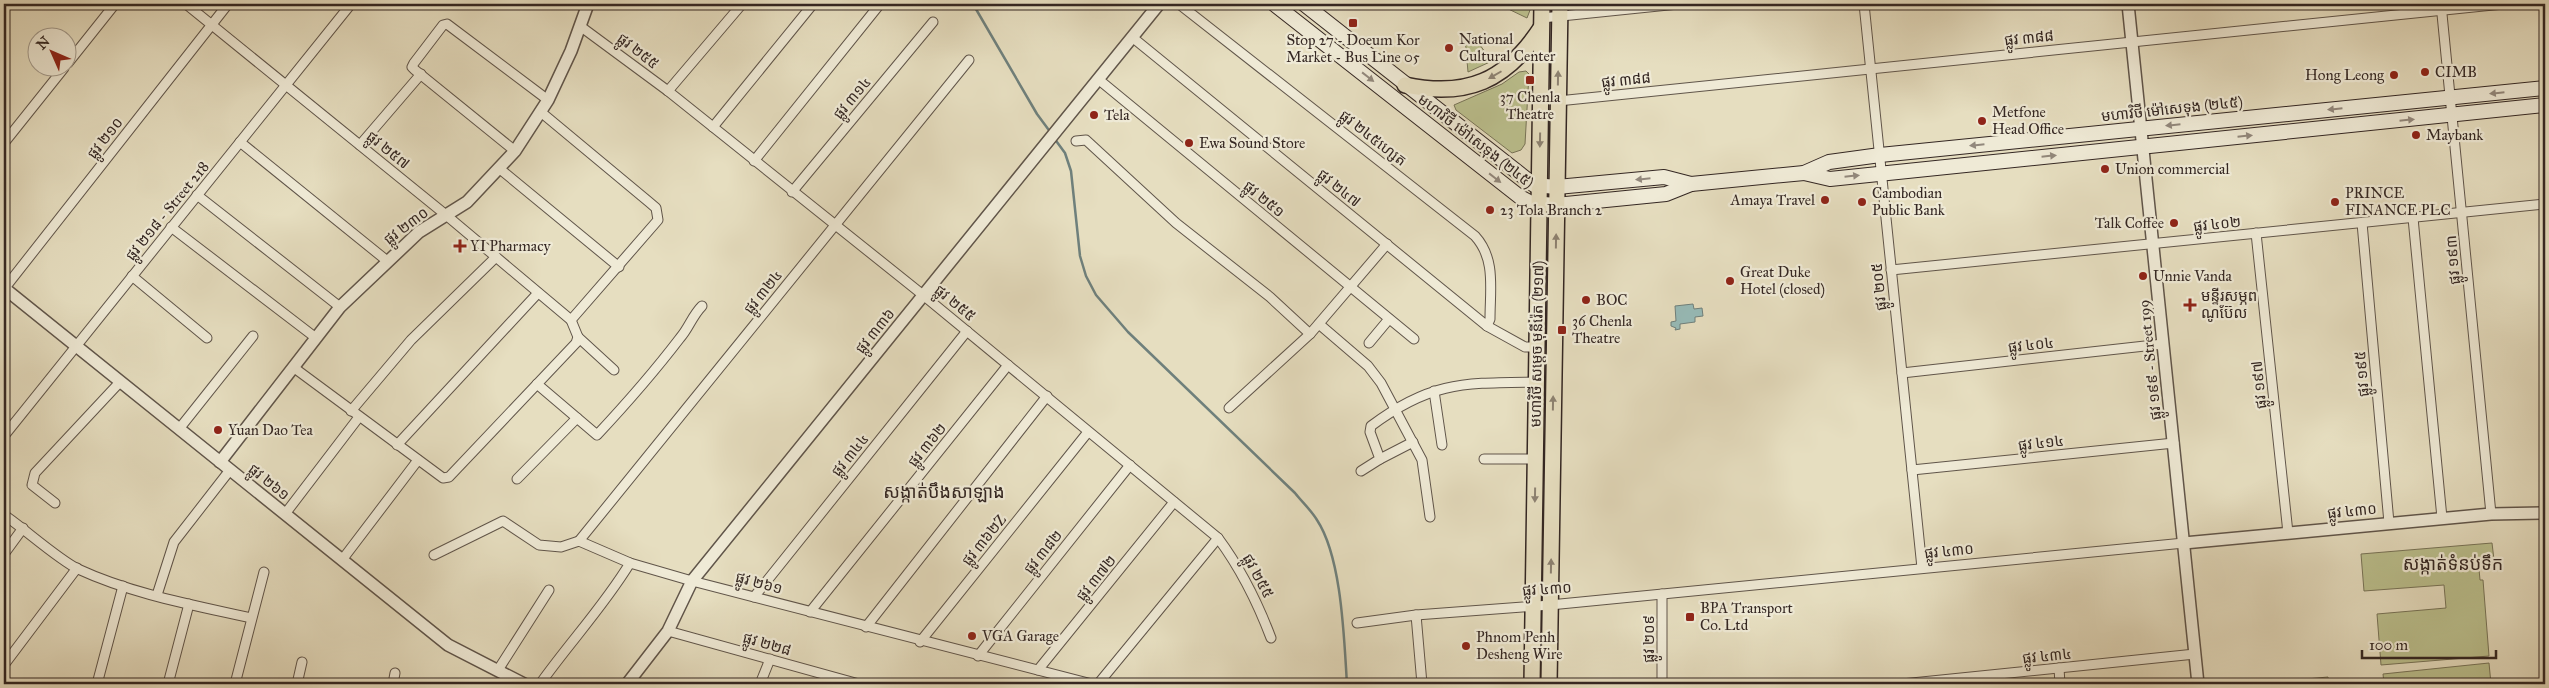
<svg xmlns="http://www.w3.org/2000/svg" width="2549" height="688" font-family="'IM FELL Great Primer','Noto Sans Khmer',serif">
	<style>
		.green { fill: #bbc08e; stroke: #787458 }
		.water { fill: #97bbb8; stroke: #6f807c }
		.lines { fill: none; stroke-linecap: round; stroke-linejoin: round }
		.stream { stroke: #6f807c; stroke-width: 2.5 }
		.minor-casing { stroke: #60554a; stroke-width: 11 }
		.tertiary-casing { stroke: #60554a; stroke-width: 14 }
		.secondary-casing { stroke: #342723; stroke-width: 16 }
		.primary-casing { stroke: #342723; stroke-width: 18 }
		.minor { stroke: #efead6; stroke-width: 9 }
		.tertiary { stroke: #efead6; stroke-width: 11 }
		.secondary { stroke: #efead6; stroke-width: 14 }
		.primary { stroke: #e6dec0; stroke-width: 15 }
		.oneway { fill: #8d8272 }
		.oneway2 { fill: #92887c }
		.poi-dot { fill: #8f2418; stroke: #efead6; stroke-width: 2 }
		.labels { text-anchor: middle; stroke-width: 4.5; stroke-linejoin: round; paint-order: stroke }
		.street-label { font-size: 15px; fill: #342723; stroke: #efead6 }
		.poi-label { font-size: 15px; fill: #342723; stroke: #efead6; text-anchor: start }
		.quarter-label { font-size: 18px; fill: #342723; stroke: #efead6 }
	</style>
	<rect width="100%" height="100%" fill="#e6dec0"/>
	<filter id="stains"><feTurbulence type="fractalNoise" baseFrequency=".004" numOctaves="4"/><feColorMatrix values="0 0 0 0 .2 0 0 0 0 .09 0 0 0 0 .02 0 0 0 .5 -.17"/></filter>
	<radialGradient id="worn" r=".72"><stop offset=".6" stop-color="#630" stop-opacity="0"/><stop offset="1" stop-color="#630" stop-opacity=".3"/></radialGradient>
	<g class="green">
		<polygon points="1498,4 1532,4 1532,5 1527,18"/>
		<polygon points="1469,34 1473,36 1492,61 1468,72 1465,38"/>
		<polygon points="1526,71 1529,74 1525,144 1521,150 1512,153 1456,110 1454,105 1502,84 1519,72"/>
		<polygon points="2492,543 2495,568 2479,569 2480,580 2483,580 2489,656 2381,665 2377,614 2446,608 2444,585 2364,591 2361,554"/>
		<polygon points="2489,663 2491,684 2384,684 2383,674"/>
		<polygon points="2328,677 2329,684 2263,684 2263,683"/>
	</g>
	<polygon class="water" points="1693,304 1694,309 1702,308 1703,316 1695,317 1695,322 1680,324 1680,329 1675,330 1676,328 1671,326 1671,322 1676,321 1675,306"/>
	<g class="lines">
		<g class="stream">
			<polyline points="973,4 1037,114 1051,133"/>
			<path d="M1054 138 1065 153 1071 171 1080 256 1086 276 1096 295 1128 332 1295 493C1302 502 1311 510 1317 520 1342 558 1344 639 1347 684"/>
		</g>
		<defs>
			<g id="minor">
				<polyline points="186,4 446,215 571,320 578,337 576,343 449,477 443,478 293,367"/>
				<path d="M1179 4 1475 236C1496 259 1490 289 1490 319L1487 326"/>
				<polyline points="1864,4 1922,568"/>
				<polyline points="2441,4 2491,514"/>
				<polyline points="1542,18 1678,4"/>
				<path d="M580 26 668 91 923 295 1218 538C1241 569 1257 601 1271 638"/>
				<polyline points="1132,37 1487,326 1525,347 1536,347"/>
				<polyline points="68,63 115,4"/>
				<polyline points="1098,79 1414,339"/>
				<polyline points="668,91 742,4"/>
				<polyline points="1558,101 2503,4"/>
				<polyline points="542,113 649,202 656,208 658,220 571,320"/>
				<polyline points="713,127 813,4"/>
				<polyline points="1076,141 1086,140 1176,223 1270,297 1310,334"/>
				<polyline points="240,142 386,260"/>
				<polyline points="4,143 64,68"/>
				<polyline points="360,145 421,74"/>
				<polyline points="515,151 415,70 412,67 414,63 443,25 447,24 548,100"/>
				<polyline points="754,161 880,4"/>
				<polyline points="500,169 619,267"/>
				<polyline points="792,192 933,22"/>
				<polyline points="197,195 340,307"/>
				<polyline points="2413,218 2442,518"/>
				<polyline points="2362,223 2389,523"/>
				<polyline points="171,227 316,338"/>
				<polyline points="2256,233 2288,533"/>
				<polyline points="1891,270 2545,204"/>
				<polyline points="132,276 207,338"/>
				<polyline points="4,289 228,4"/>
				<polyline points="1319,324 1368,366 1381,383 1422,460 1430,517"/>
				<polyline points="578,337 614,370"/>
				<polyline points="1369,343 1389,319"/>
				<polyline points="1902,373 2163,344"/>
				<path d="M537 384 597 435C626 404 654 372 680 338 689 328 692 316 702 306"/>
				<polyline points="1434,391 1442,445"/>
				<polyline points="1229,408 1310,334 1387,244"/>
				<polyline points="351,411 411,340 496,257"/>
				<polyline points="179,429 253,336"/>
				<polyline points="4,436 351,4"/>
				<polyline points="397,445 538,293"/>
				<polyline points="1380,459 1413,442"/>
				<polyline points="1484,459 1535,459"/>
				<polyline points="1912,470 2174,443"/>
				<path d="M1361 471 1380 459 1370 432 1371 426C1431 381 1464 383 1536 382"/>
				<polyline points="517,479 577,418"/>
				<polyline points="55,503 32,485 35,473 120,382"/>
				<polyline points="285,514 359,417"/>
				<path d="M7 517C27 531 58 559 78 569 132 594 193 605 251 618"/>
				<polyline points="579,541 969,60"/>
				<polyline points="4,554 23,528"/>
				<polyline points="434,555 503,521 539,545 561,547 579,541 630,563 692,581 1092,684"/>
				<polyline points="342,560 418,460"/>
				<polyline points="157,595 174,542 230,470"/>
				<polyline points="754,597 967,331"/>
				<polyline points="810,612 1008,365"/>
				<polyline points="1416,615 1422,684"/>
				<polyline points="1357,623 1416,615 1550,605 2184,543"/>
				<polyline points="866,627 1047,396"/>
				<polyline points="668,631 859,684"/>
				<polyline points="920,642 1088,432"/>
				<polyline points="978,656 1130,465"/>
				<polyline points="4,665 77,568"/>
				<polyline points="2059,668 2060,684"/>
				<polyline points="498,670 549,590"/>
				<polyline points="1038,670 1174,502"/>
				<polyline points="97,684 123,586"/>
				<polyline points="168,684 189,604"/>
				<polyline points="235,684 264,572"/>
				<polyline points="297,684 302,662"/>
				<polyline points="393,684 395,673"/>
				<path d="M540 684C569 643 604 606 630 563"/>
				<polyline points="760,684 770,659"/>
				<polyline points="1098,684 1218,538"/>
				<polyline points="1662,684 1662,594"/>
				<polyline points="1902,684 2195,654"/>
			</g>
			<g id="tertiary">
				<polyline points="2128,4 2198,684"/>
				<polyline points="4,288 448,645 524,684"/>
				<polyline points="220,462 340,307 419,232 467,202 515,151 548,100 571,51 588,4"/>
				<polyline points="2184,543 2491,514 2545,513"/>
				<polyline points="627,684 668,631 692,581 1159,4"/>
			</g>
			<g id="secondary">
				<polyline points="1274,4 1520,197 1531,203 1556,205 1666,194 1691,184 1804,173 1829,162 1880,155 2545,88"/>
				<polyline points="1304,4 1534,185 1557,187 1664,177 1691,184"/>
				<polyline points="1804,173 1830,179 2545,105"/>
			</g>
			<g id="primary">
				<path d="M1405 85C1467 98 1506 81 1541 28"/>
				<polyline points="1532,684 1542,4"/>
				<polyline points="1549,684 1560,4"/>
			</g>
		</defs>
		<use href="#minor" class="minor-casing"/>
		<use href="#tertiary" class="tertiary-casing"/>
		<use href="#secondary" class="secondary-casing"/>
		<use href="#primary" class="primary-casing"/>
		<use href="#minor" class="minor"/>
		<use href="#tertiary" class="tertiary"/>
		<use href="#secondary" class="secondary"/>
		<use href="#primary" class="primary"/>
	</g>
	<defs><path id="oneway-solid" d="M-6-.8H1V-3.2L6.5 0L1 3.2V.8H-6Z" transform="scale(1.25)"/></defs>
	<g class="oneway">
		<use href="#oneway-solid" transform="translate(1495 75) rotate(150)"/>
		<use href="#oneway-solid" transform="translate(1558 78) rotate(-89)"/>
		<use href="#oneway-solid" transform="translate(1540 140) rotate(91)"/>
		<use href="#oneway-solid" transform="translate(1556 241) rotate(-89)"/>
		<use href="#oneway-solid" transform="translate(1553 403) rotate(-89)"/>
		<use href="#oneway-solid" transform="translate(1535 495) rotate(91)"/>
		<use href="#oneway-solid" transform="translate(1551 566) rotate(-89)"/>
	</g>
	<g class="oneway2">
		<use href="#oneway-solid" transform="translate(1368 77) rotate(38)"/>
		<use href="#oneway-solid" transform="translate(2497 93) rotate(174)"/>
		<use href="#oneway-solid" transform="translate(2335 109) rotate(174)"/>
		<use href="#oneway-solid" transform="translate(2407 120) rotate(-6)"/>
		<use href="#oneway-solid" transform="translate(2173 125) rotate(174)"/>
		<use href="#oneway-solid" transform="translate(2245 136) rotate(-6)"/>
		<use href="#oneway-solid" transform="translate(1977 145) rotate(174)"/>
		<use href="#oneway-solid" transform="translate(2049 156) rotate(-6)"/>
		<use href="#oneway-solid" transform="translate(1852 176) rotate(-6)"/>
		<use href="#oneway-solid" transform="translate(1495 178) rotate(38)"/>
		<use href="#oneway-solid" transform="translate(1643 179) rotate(174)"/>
	</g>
	<g class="poi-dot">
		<rect x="1348" y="18" width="10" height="10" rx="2.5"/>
		<circle cx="1449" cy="48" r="5"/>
		<circle cx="2425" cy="72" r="5"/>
		<circle cx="2394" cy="75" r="5"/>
		<rect x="1525" y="75" width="10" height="10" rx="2.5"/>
		<circle cx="1094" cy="115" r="5"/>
		<circle cx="1982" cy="121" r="5"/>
		<circle cx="2416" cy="135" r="5"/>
		<circle cx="1189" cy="143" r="5"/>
		<circle cx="2105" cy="169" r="5"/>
		<circle cx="1825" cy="200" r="5"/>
		<circle cx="1862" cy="202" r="5"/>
		<circle cx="2335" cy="202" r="5"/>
		<circle cx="1490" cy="210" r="5"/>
		<circle cx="2174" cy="223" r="5"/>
		<path d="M457.5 238.5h5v5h5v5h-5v5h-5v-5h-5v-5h5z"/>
		<circle cx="2143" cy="276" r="5"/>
		<circle cx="1730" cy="281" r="5"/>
		<circle cx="1586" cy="300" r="5"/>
		<path d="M2187.5 297.5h5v5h5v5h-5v5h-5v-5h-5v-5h5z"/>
		<rect x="1557" y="325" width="10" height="10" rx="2.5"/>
		<circle cx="218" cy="430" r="5"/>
		<rect x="1685" y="612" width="10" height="10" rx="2.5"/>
		<circle cx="972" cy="636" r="5"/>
		<circle cx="1466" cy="646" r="5"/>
	</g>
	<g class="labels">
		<g class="street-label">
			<text transform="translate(2029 38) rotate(-6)" y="5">ផ្លូវ ៣៨៨</text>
			<text transform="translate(638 51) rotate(38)" y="5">ផ្លូវ ២៥៥</text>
			<text transform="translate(1626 80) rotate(-6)" y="5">ផ្លូវ ៣៨៨</text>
			<text transform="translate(852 98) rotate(-50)" y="5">ផ្លូវ ៣១៤</text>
			<text transform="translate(2172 109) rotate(-6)" y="5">មហាវិថី ម៉ៅសេទុង (២៤៥)</text>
			<text transform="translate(105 138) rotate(-52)" y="5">ផ្លូវ ២១០</text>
			<text transform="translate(1373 138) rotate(38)" y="5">ផ្លូវ ២៤៥ហ្សេត</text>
			<text transform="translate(1476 141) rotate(38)" y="5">មហាវិថី ម៉ៅសេទុង (២៤៥)</text>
			<text transform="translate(388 150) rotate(39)" y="5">ផ្លូវ ២៥៧</text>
			<text transform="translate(1339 188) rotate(39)" y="5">ផ្លូវ ២៤៧</text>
			<text transform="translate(1264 199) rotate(39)" y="5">ផ្លូវ ២៥១</text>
			<text transform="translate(167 211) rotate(-51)" y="5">ផ្លូវ ២១៨ - Street 218</text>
			<text transform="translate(2217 224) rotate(-6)" y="5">ផ្លូវ ៤០២</text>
			<text transform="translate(406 226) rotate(-37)" y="5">ផ្លូវ ២៣០</text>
			<text transform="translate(2453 260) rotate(-95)" y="5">ផ្លូវ ១៩៣</text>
			<text transform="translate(1879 287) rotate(-96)" y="5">ផ្លូវ ២០៥</text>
			<text transform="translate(763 292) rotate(-51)" y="5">ផ្លូវ ៣២៤</text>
			<text transform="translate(955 303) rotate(39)" y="5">ផ្លូវ ២៥៥</text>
			<text transform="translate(875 331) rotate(-51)" y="5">ផ្លូវ ៣៣៦</text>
			<text transform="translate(1537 344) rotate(-89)" y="5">មហាវិថី សម្តេច មុនីរ៉េត (២១៧)</text>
			<text transform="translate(2031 345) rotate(-6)" y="5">ផ្លូវ ៤០៤</text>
			<text transform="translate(2150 360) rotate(-96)" y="5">ផ្លូវ ១៩៩ - Street 199</text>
			<text transform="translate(2362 374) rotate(-95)" y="5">ផ្លូវ ១៩៥</text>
			<text transform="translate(2259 385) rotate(-96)" y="5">ផ្លូវ ១៩៧</text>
			<text transform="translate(2041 443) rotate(-6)" y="5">ផ្លូវ ៤១៤</text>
			<text transform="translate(927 445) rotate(-51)" y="5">ផ្លូវ ៣៦២</text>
			<text transform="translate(850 455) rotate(-51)" y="5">ផ្លូវ ៣៤៤</text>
			<text transform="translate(269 482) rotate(39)" y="5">ផ្លូវ ២៦១</text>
			<text transform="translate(2352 511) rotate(-6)" y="5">ផ្លូវ ៤៣០</text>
			<text transform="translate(984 540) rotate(-51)" y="5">ផ្លូវ ៣៦២Z</text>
			<text transform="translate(1949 551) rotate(-6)" y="5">ផ្លូវ ៤៣០</text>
			<text transform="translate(1043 552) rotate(-51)" y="5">ផ្លូវ ៣៨២</text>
			<text transform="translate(1258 576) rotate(62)" y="5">ផ្លូវ ២៥៥</text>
			<text transform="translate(1096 578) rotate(-51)" y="5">ផ្លូវ ៣៧២</text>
			<text transform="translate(759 583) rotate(15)" y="5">ផ្លូវ ២៦១</text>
			<text transform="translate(1547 589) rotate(-4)" y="5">ផ្លូវ ៤៣០</text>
			<text transform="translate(1649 639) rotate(-90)" y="5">ផ្លូវ ២០៩</text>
			<text transform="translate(767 644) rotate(16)" y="5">ផ្លូវ ២២៨</text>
			<text transform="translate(2047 656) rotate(-6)" y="5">ផ្លូវ ៤៣៤</text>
		</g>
		<g class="poi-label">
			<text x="1459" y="44">National<tspan x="1459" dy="17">Cultural Center</tspan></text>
			<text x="1353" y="45" text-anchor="middle">Stop 27 - Doeum Kor<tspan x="1353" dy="17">Market - Bus Line 05</tspan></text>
			<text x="2435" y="77">CIMB</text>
			<text x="2384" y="80" text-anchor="end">Hong Leong</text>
			<text x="1530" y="102" text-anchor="middle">37 Chenla<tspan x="1530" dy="17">Theatre</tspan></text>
			<text x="1992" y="117">Metfone<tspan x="1992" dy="17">Head Office</tspan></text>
			<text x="1104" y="120">Tela</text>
			<text x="2426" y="140">Maybank</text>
			<text x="1199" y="148">Ewa Sound Store</text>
			<text x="2115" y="174">Union commercial</text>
			<text x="1872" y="198">Cambodian<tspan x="1872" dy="17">Public Bank</tspan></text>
			<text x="2345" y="198">PRINCE<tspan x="2345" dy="17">FINANCE PLC</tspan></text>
			<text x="1815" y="205" text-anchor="end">Amaya Travel</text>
			<text x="1500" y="215">23 Tola Branch 2</text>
			<text x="2164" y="228" text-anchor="end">Talk Coffee</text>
			<text x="470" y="251">YI Pharmacy</text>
			<text x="1740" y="277">Great Duke<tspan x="1740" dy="17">Hotel (closed)</tspan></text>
			<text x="2153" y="281">Unnie Vanda</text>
			<text x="2201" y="301">មន្ទីរសម្ភព<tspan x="2201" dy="17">ណូប៊ែល</tspan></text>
			<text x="1596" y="305">BOC</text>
			<text x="1572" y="326">36 Chenla<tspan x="1572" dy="17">Theatre</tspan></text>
			<text x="228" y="435">Yuan Dao Tea</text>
			<text x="1700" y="613">BPA Transport<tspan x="1700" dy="17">Co. Ltd</tspan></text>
			<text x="982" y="641">VGA Garage</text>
			<text x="1476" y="642">Phnom Penh<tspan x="1476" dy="17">Desheng Wire</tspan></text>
		</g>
		<g class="quarter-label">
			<text x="944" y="498">សង្កាត់បឹងសាឡាង</text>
			<text x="2453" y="570">សង្កាត់ទំនប់ទឹក</text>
		</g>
	</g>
	<rect width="2549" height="688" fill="none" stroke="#e6dec0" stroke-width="20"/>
	<rect x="5" y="5" width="2539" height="678" fill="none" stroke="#342723" stroke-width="2.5"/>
	<rect x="10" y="10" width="2529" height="668" fill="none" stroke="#342723"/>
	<g transform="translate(52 52) rotate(315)"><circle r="24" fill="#efead6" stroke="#a49c8e"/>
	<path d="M0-4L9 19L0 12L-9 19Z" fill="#8f2418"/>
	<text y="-8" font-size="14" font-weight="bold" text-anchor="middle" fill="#342723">N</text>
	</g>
	<path d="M2362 650v8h134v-8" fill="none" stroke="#342723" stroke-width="2.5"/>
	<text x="2369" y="650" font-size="15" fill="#342723" stroke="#efead6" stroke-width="4" paint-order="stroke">100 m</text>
	<rect width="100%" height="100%" filter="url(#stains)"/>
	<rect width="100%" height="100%" fill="url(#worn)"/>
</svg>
